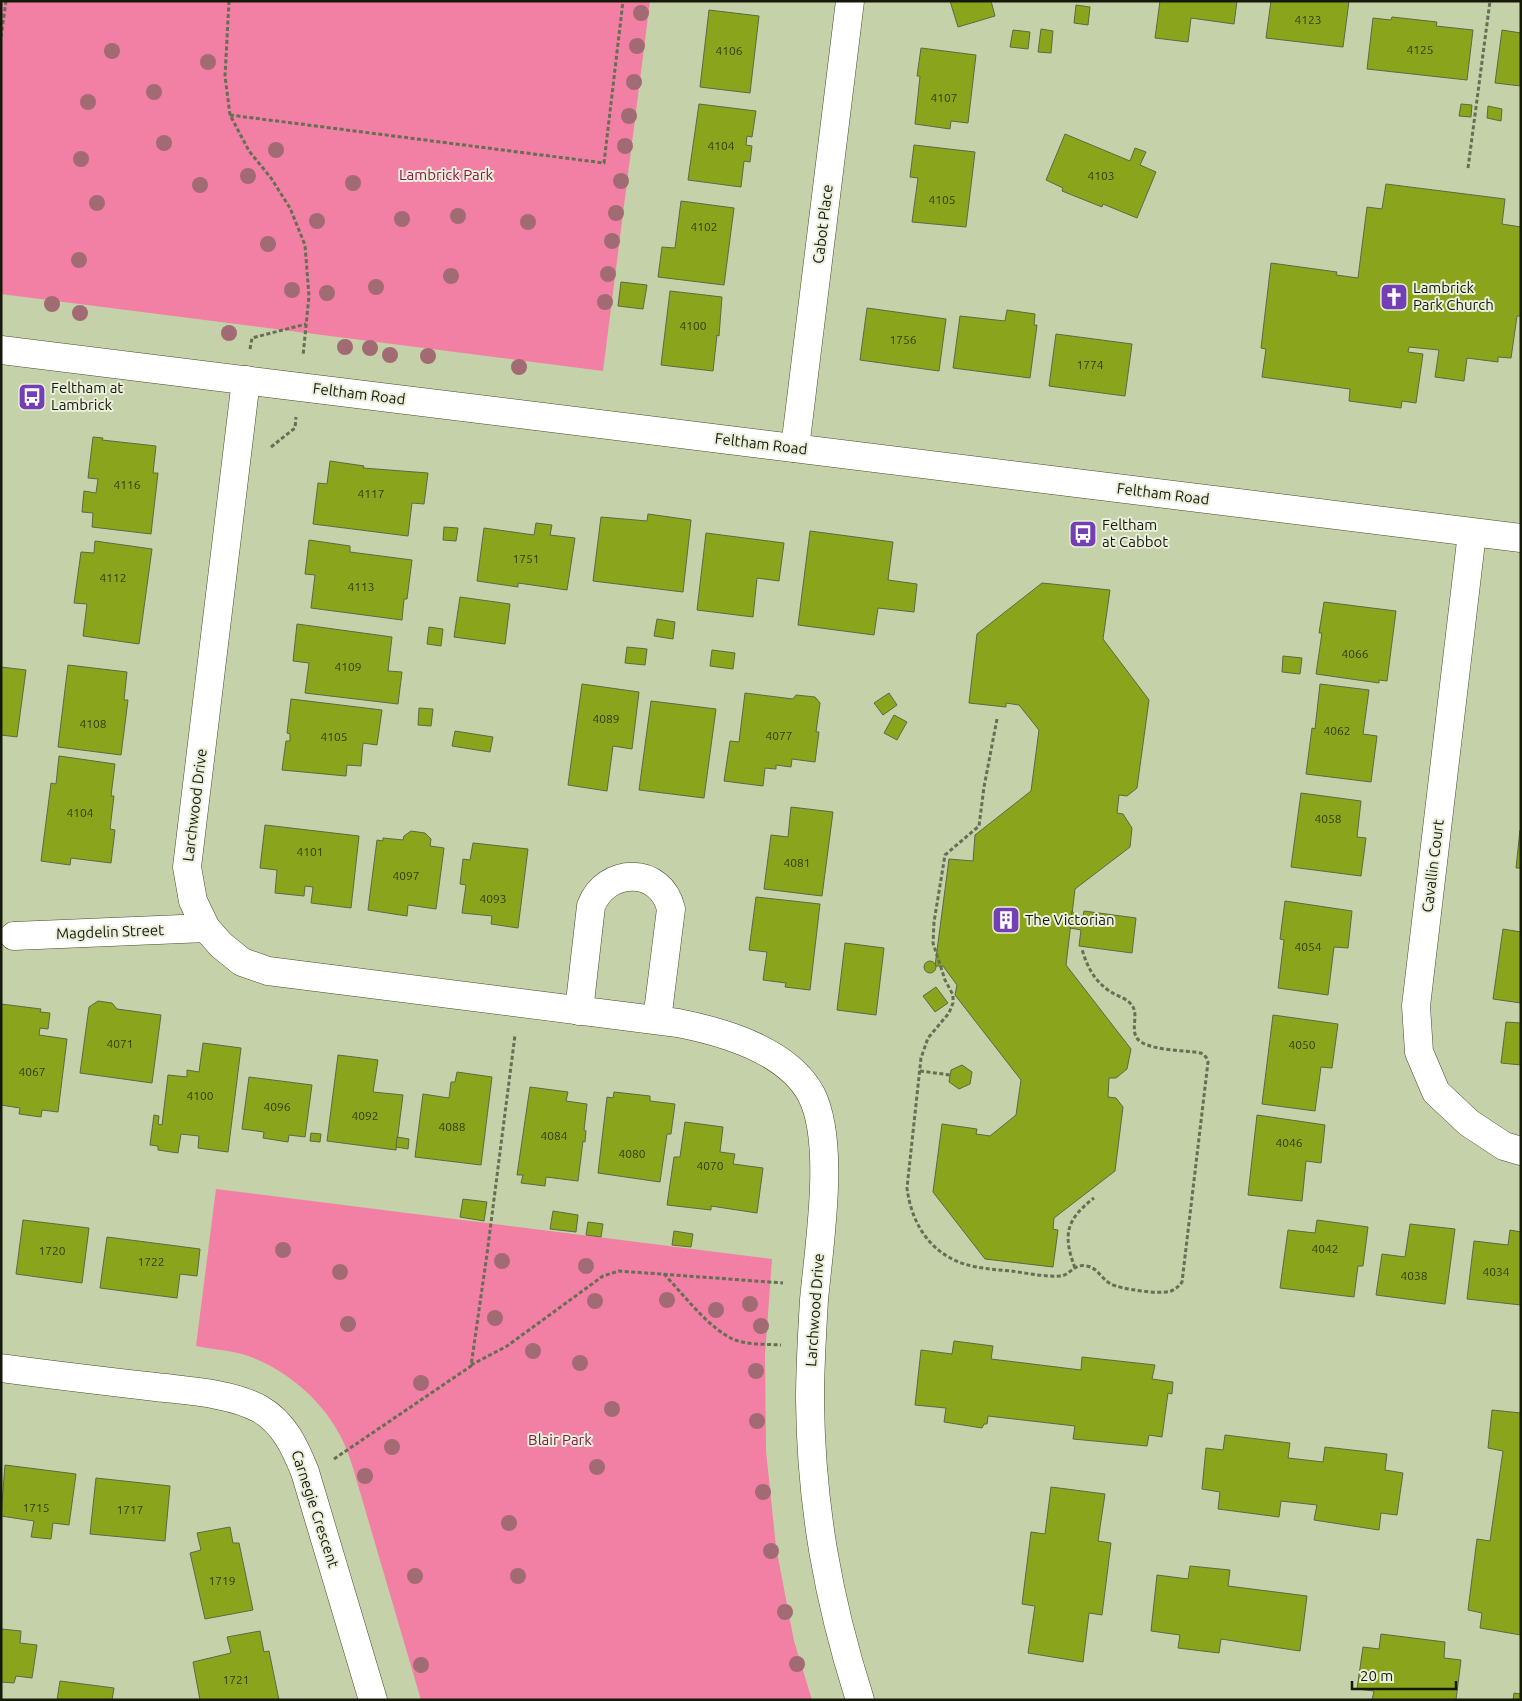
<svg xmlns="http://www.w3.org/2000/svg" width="1522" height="1701" font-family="Ubuntu,sans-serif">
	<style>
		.green { fill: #f27fa4 }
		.building { fill: #8aa51b; stroke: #5e6843 }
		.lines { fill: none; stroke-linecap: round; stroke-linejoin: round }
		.minor-casing { stroke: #434d29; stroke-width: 29 }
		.path { stroke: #666e53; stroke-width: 3; stroke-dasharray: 4 2.5; stroke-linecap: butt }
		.minor { stroke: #fff; stroke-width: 28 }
		.tree { fill: #a26b73 }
		.labels { text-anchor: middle; stroke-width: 4; stroke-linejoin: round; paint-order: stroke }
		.number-label { font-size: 12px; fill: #323c0e }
		.park-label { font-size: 15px; fill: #851746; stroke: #e9efda }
		.street-label { font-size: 15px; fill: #15190a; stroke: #e9efda }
		.poi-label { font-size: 15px; fill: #15190a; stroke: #e9efda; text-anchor: start }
	</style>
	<rect width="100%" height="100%" fill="#c5d1a9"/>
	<g class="green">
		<polygon points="1,1 650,1 603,371 1,294"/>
		<path d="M216 1189 772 1259 765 1355 766 1451 776 1547 794 1641 812 1700H421L353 1468C350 1459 347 1449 342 1439 323 1400 284 1367 242 1354 227 1350 211 1349 196 1346Z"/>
	</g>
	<g class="building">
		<polygon points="950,1 991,1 995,16 958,27"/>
		<polygon points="1160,1 1237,1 1234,24 1191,18 1188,42 1155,38"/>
		<polygon points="1271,1 1349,1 1343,47 1266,38"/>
		<polygon points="1076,5 1090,7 1088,25 1074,23"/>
		<polygon points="709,10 759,16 750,93 700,87"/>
		<polygon points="1392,17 1437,22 1436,26 1473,30 1467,80 1367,69 1373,18 1391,20"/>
		<polygon points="1041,29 1053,31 1051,53 1038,52"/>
		<polygon points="1013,30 1030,32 1028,49 1010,47"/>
		<polygon points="1502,30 1521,33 1521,86 1495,83"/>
		<polygon points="921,48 976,55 968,123 951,121 950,129 915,124 920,76 917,76"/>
		<polygon points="699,104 756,111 752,137 747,136 746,145 752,146 750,162 744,161 741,187 688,180"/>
		<polygon points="1461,104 1472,105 1471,117 1459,116"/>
		<polygon points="1488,106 1502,109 1501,121 1487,118"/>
		<polygon points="1065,134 1130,161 1135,148 1146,152 1140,165 1156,172 1137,218 1103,204 1102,207 1062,191 1063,188 1046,180"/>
		<polygon points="914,145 975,152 966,227 912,222 918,178 910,177"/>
		<polygon points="1386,184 1505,199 1502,224 1521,227 1521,316 1517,316 1511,358 1498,357 1498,362 1467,358 1464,381 1435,377 1439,350 1409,347 1408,352 1423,354 1416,403 1402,401 1401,408 1349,401 1350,389 1262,377 1266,349 1261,348 1271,263 1337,272 1336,275 1358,278 1367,207 1382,209"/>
		<polygon points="681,201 734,208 724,285 658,277 662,247 675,248"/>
		<polygon points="621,282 647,285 643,309 618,306"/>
		<polygon points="670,291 722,297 719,336 717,335 713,371 661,365"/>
		<polygon points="867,308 946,319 939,371 860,360"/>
		<polygon points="1007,310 1035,314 1034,325 1037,325 1030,378 953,368 960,316 1005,321"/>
		<polygon points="1056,334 1132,344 1125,396 1049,386"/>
		<polygon points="93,437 103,438 102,440 156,446 153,473 158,473 151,534 92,527 93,513 82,512 84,491 96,493 98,479 88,478"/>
		<polygon points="330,461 364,466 363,468 428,473 424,504 412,503 408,536 313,524 318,483 327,484"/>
		<polygon points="648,514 691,520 683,592 593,581 601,517 647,521"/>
		<polygon points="536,523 552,525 550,535 575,538 567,590 518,583 518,587 477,581 484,528 534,535"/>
		<polygon points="444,527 458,528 456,541 443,540"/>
		<polygon points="810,531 893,542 888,580 917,584 914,612 878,608 874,635 798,625"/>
		<polygon points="706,533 784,543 779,581 757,578 753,617 697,610"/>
		<polygon points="309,540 350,546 350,552 412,560 407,599 404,599 402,620 311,608 315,575 305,574"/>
		<polygon points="95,541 152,549 139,644 83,636 87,604 74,603 81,552 94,553"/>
		<polygon points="1042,583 1110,590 1103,639 1149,700 1137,788 1127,796 1119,795 1117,813 1123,814 1132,828 1130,847 1075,889 1066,965 1131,1049 1127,1069 1116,1078 1109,1078 1108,1097 1116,1098 1123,1107 1115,1171 1054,1218 1053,1229 1058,1230 1053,1267 985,1259 933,1192 942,1124 977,1129 976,1134 990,1136 1016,1115 1021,1080 955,995 957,985 943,966 935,966 949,859 973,861 975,835 1031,791 1039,730 1019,705 1006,703 1006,707 969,703 977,634"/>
		<polygon points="460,597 510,604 505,644 454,637"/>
		<polygon points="1324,602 1396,611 1387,681 1379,680 1379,683 1316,674 1322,633 1319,633"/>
		<polygon points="657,619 675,622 673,639 654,636"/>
		<polygon points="297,624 392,637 388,671 402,672 398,704 305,693 309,663 293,661"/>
		<polygon points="429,627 443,629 441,646 427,644"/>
		<polygon points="627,647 647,649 645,665 625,663"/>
		<polygon points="712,650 735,653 733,669 710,666"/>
		<polygon points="1283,656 1302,658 1300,674 1282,672"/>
		<polygon points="68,665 127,672 124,700 128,700 121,755 58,747"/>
		<polygon points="1,667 26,670 17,737 1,735"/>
		<polygon points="582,684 639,692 632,749 613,746 607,791 568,785"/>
		<polygon points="1320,684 1369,690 1363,734 1377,736 1371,782 1306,774 1312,728 1315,729"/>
		<polygon points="745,693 793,699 796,695 815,697 820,703 816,732 819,732 815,762 792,759 791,767 776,765 776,769 765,768 763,786 724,781 730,741 739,742"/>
		<polygon points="889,693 897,705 883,715 874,703"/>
		<polygon points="291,699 382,710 377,745 363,743 361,766 347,765 346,776 282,770 286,741 290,741 290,734 287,733"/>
		<polygon points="651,701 716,709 704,798 639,790"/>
		<polygon points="419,708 433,709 431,726 418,725"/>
		<polygon points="894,715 907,722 897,740 884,733"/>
		<polygon points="455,731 493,737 490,752 452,746"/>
		<polygon points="59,756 115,764 111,796 114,796 110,829 115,830 111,863 71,858 70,865 41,861 51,783 56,784"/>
		<polygon points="1301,793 1361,801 1357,837 1366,838 1361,876 1291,867"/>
		<polygon points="791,807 833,812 822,896 764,889 771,835 788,837"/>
		<polygon points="265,825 359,836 351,908 311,903 313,887 305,886 304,896 275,893 277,870 260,868"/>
		<polygon points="1520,830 1521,830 1521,868 1516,868"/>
		<polygon points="411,831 425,833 431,839 430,846 444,848 436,909 408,905 407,916 368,910 377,840 383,841 383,838 403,840 404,836"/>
		<polygon points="473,843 528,849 518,928 491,924 492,916 462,913 466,885 460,884 463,859 470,860"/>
		<polygon points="756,897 820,904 810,990 785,987 786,983 763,980 767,952 749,950"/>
		<polygon points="1285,901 1352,911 1348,948 1334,947 1328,995 1278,988 1284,940 1280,939"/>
		<polygon points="1072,911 1075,915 1083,916 1084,911 1136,918 1132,953 1079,946 1081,930 1070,928"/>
		<polygon points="1503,929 1521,932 1521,1003 1493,999"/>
		<polygon points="845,943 884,948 876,1015 837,1010"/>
		<circle cx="930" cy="967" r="6"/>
		<polygon points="936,987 948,1003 935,1012 923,996"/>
		<polygon points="98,1001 112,1003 117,1009 161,1015 152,1083 80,1073 89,1007"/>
		<polygon points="1,1004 41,1009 40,1012 50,1013 48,1029 40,1028 39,1035 67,1039 58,1112 42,1110 41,1117 19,1114 20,1108 1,1105"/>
		<polygon points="1273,1015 1338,1024 1332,1068 1321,1067 1315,1111 1262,1104"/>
		<polygon points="1506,1022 1521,1023 1521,1065 1501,1063"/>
		<polygon points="203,1043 241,1048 228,1152 198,1148 199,1136 181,1134 178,1153 158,1150 158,1146 150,1145 154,1115 159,1116 158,1124 162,1125 168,1075 187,1077 187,1070 199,1072"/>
		<polygon points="338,1055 378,1060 373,1092 403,1095 396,1150 327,1141"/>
		<polygon points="962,1065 972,1072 970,1084 959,1089 949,1082 951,1070"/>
		<polygon points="457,1072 492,1077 481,1165 415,1157 423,1094 449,1098 451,1082 455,1082"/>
		<polygon points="249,1077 312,1085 305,1137 289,1135 288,1142 263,1138 264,1132 242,1129"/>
		<polygon points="530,1087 568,1092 566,1101 587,1104 584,1130 586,1131 585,1142 583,1141 578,1181 546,1177 545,1186 521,1183 523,1175 517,1175"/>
		<polygon points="614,1092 650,1096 650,1101 675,1104 671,1134 667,1134 660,1182 598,1173 607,1097 613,1098"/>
		<polygon points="1257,1115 1325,1125 1321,1163 1306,1161 1302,1201 1248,1195"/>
		<polygon points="685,1122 723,1127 720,1152 735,1154 733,1164 763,1168 757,1213 711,1206 711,1210 667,1205 674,1157 680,1157"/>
		<polygon points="311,1133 321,1134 320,1142 310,1141"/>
		<polygon points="397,1137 409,1139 408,1149 396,1147"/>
		<polygon points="463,1199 487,1202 484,1221 460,1217"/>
		<polygon points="553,1211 578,1215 576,1232 550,1229"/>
		<polygon points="23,1220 89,1228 82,1283 16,1274"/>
		<polygon points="1317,1220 1368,1227 1363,1266 1358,1266 1354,1297 1280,1288 1288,1230 1315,1233"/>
		<polygon points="588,1222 603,1224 601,1237 586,1235"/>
		<polygon points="1410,1224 1455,1229 1445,1304 1376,1295 1382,1254 1405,1257"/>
		<polygon points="1510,1230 1521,1232 1521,1305 1467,1299 1474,1241 1508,1245"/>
		<polygon points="674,1231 693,1234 691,1247 672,1245"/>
		<polygon points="107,1237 200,1249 197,1276 180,1274 177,1298 100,1288"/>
		<polygon points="954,1341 993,1346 991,1359 1081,1370 1082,1357 1155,1365 1152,1379 1173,1382 1172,1394 1168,1393 1162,1437 1149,1435 1147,1446 1073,1439 1075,1426 988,1416 987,1424 984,1424 982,1428 944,1422 946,1408 915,1405 921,1350 952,1354"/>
		<polygon points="1492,1410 1521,1413 1521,1635 1480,1628 1482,1613 1468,1610 1477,1539 1490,1541 1503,1451 1488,1448"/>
		<polygon points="1225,1435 1290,1443 1288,1458 1323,1462 1325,1447 1387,1454 1385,1470 1403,1473 1397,1515 1381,1513 1379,1530 1314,1520 1317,1505 1281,1501 1279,1517 1218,1509 1220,1492 1202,1489 1206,1448 1223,1450"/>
		<polygon points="5,1465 76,1474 69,1525 53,1523 51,1539 31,1537 34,1521 1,1516"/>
		<polygon points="96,1478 170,1486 165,1541 90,1534"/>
		<polygon points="1051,1487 1105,1494 1098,1541 1111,1543 1102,1615 1089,1613 1083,1662 1028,1653 1035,1606 1022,1604 1031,1532 1045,1534"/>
		<polygon points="230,1527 233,1543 239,1543 253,1610 205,1619 190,1553 201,1550 197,1533"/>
		<polygon points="1190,1566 1230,1570 1228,1586 1307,1596 1300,1651 1221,1639 1219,1653 1178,1648 1180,1635 1151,1631 1157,1575 1188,1579"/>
		<polygon points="1,1629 21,1631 20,1643 37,1645 32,1678 16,1676 14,1683 1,1682"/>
		<polygon points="260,1631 264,1652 269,1651 279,1700 200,1700 193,1662 231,1653 227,1637"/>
		<polygon points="1381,1634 1445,1642 1444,1658 1461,1660 1456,1700 1372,1700 1374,1691 1357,1689 1363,1647 1379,1649"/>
		<polygon points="60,1681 114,1688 112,1700 57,1700"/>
		<polygon points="1514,1693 1521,1694 1521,1700 1513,1700"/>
	</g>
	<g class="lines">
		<defs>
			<g id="minor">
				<polyline points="1,350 1521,538"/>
				<path d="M246 380 187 867 193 901 206 928 221 945 242 962 268 971 678 1023C724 1032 787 1050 811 1094 836 1142 819 1245 814 1300 812 1333 810 1367 810 1400 811 1505 828 1600 860 1700"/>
				<polyline points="795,448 850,1"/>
				<polyline points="1472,533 1416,1006 1419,1052 1436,1092 1469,1123 1504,1146 1521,1151"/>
				<polyline points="14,936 206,928"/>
				<path d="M579 1011 591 906C606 867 661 866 671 909L657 1020"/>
				<path d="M1 1368C53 1375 104 1381 156 1387 188 1391 231 1393 260 1409 284 1423 295 1447 305 1472L373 1700"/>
			</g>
		</defs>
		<use href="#minor" class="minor-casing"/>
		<g class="path">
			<polyline points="229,1 225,76 230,115 249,151 271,178 290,208 305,245 309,296 303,356"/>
			<polyline points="1,37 6,1"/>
			<polyline points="230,115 604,163 623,1"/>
			<polyline points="1468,168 1490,1"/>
			<polyline points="250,349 252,338 306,324"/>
			<polyline points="271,447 295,428 296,417"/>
			<path d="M997 719 984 787 979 826 945 855 934 922 933 943 945 980 953 995V1003L949 1013 928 1038 921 1058 907 1188C912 1228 935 1260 977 1267 988 1269 999 1270 1011 1271 1026 1273 1044 1277 1060 1276 1070 1276 1073 1263 1087 1266 1098 1268 1101 1279 1111 1284 1120 1289 1161 1295 1171 1291 1176 1289 1179 1286 1182 1282L1208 1062 1206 1057 1201 1053C1184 1050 1156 1051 1141 1042 1127 1033 1141 1015 1131 1004 1126 998 1117 996 1111 992 1095 982 1087 967 1082 949"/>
			<polyline points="920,1071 950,1075"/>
			<path d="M1075 1268C1063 1236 1065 1220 1094 1198"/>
			<path d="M664 1274C683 1294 710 1330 735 1340 749 1345 766 1344 781 1345"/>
			<polyline points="471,1365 507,1346 603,1276 619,1271 783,1283"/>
			<polyline points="334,1459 471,1366 487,1254 515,1035"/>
		</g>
		<use href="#minor" class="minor"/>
	</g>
	<g class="tree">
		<circle cx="641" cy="13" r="8"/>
		<circle cx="637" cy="46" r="8"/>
		<circle cx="112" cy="51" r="8"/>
		<circle cx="208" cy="62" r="8"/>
		<circle cx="634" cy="82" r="8"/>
		<circle cx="154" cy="92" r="8"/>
		<circle cx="88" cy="102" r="8"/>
		<circle cx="629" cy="116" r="8"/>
		<circle cx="164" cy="143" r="8"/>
		<circle cx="625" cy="146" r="8"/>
		<circle cx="276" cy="150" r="8"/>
		<circle cx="81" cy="159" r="8"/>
		<circle cx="248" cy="176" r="8"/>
		<circle cx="621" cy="181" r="8"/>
		<circle cx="353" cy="183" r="8"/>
		<circle cx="200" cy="185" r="8"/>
		<circle cx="97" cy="203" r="8"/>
		<circle cx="616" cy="213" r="8"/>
		<circle cx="458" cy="216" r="8"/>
		<circle cx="402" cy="219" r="8"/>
		<circle cx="317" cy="221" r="8"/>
		<circle cx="528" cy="222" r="8"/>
		<circle cx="612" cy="241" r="8"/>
		<circle cx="268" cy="244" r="8"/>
		<circle cx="79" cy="260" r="8"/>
		<circle cx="608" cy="274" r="8"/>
		<circle cx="451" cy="276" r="8"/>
		<circle cx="376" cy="287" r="8"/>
		<circle cx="292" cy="290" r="8"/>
		<circle cx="327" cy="293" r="8"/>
		<circle cx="605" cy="302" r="8"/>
		<circle cx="52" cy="304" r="8"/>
		<circle cx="80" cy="313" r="8"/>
		<circle cx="229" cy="333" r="8"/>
		<circle cx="345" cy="347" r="8"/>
		<circle cx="370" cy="348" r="8"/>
		<circle cx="390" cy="355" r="8"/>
		<circle cx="428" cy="356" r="8"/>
		<circle cx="519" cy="367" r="8"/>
		<circle cx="283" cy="1250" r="8"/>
		<circle cx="502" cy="1261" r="8"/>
		<circle cx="586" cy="1266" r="8"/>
		<circle cx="340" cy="1272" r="8"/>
		<circle cx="667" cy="1300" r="8"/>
		<circle cx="595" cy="1301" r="8"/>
		<circle cx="750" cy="1304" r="8"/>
		<circle cx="716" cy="1310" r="8"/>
		<circle cx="495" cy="1318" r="8"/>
		<circle cx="348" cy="1324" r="8"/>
		<circle cx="761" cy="1326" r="8"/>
		<circle cx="533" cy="1351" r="8"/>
		<circle cx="580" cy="1363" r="8"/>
		<circle cx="756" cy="1371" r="8"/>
		<circle cx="421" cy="1383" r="8"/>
		<circle cx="612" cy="1409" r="8"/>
		<circle cx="757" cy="1421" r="8"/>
		<circle cx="392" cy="1447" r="8"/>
		<circle cx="597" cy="1467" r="8"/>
		<circle cx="365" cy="1476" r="8"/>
		<circle cx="763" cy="1492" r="8"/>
		<circle cx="509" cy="1523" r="8"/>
		<circle cx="771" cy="1551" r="8"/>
		<circle cx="415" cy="1576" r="8"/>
		<circle cx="518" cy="1576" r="8"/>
		<circle cx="785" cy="1612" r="8"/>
		<circle cx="797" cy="1664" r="8"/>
		<circle cx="421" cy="1665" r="8"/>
	</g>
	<defs>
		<symbol id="church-square" viewBox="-11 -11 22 22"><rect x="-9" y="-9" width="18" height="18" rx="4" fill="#743eb4" stroke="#e9efda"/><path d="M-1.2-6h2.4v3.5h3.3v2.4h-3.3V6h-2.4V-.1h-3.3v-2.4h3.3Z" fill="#fff"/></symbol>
		<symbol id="bus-square" viewBox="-11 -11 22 22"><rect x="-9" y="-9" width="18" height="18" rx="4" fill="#743eb4" stroke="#e9efda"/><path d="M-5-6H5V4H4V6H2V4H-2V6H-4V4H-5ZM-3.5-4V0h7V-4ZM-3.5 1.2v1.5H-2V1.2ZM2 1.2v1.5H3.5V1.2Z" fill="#fff"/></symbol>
		<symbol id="building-square" viewBox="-11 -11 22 22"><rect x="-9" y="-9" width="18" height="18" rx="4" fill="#743eb4" stroke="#e9efda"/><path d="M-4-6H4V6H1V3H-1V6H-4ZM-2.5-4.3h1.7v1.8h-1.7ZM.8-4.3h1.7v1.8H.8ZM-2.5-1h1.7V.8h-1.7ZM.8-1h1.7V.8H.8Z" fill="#fff"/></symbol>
	</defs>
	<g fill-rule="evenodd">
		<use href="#church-square" x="1378" y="281" width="32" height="32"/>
		<use href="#bus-square" x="16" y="381" width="32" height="32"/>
		<use href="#bus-square" x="1067" y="518" width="32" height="32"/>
		<use href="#building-square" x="990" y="904" width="32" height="32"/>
	</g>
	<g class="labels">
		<g class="number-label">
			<text x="1308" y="24">4123</text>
			<text x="1420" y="54">4125</text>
			<text x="729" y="55">4106</text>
			<text x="944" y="102">4107</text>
			<text x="721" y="150">4104</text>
			<text x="1101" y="180">4103</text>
			<text x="942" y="204">4105</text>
			<text x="704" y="231">4102</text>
			<text x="693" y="330">4100</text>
			<text x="903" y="344">1756</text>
			<text x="1090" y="369">1774</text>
			<text x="127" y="489">4116</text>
			<text x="371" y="498">4117</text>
			<text x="526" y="563">1751</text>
			<text x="113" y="582">4112</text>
			<text x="361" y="591">4113</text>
			<text x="1355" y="658">4066</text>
			<text x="348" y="671">4109</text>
			<text x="606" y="723">4089</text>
			<text x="93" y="728">4108</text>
			<text x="1337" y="735">4062</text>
			<text x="779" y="740">4077</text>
			<text x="334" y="741">4105</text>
			<text x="80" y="817">4104</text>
			<text x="1328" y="823">4058</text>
			<text x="310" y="856">4101</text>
			<text x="797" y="867">4081</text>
			<text x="406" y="880">4097</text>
			<text x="493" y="903">4093</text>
			<text x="1308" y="951">4054</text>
			<text x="120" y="1048">4071</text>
			<text x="1302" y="1049">4050</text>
			<text x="32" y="1076">4067</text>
			<text x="200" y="1100">4100</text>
			<text x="277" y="1111">4096</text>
			<text x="365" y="1120">4092</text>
			<text x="452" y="1131">4088</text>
			<text x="554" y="1140">4084</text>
			<text x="1289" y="1147">4046</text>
			<text x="632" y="1158">4080</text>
			<text x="710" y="1170">4070</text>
			<text x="1325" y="1253">4042</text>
			<text x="52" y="1255">1720</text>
			<text x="151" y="1266">1722</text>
			<text x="1496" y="1276">4034</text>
			<text x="1414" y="1280">4038</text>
			<text x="36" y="1512">1715</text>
			<text x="130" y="1514">1717</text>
			<text x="222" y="1585">1719</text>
			<text x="236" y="1684">1721</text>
		</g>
		<g class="park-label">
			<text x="446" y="180">Lambrick Park</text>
			<text x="560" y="1445">Blair Park</text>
		</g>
		<g class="street-label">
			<text transform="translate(823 224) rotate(-83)" y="5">Cabot Place</text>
			<text transform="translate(359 394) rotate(7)" y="5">Feltham Road</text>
			<text transform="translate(761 444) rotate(7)" y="5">Feltham Road</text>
			<text transform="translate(1163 494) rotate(7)" y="5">Feltham Road</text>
			<text transform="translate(195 805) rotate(-83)" y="5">Larchwood Drive</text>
			<text transform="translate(1433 866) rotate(-83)" y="5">Cavallin Court</text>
			<text transform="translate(110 932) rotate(-2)" y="5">Magdelin Street</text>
			<text transform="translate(815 1310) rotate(-86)" y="5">Larchwood Drive</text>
			<text transform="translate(315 1509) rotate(72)" y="5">Carnegie Crescent</text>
		</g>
		<g class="poi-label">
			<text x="1413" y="293">Lambrick<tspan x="1413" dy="17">Park Church</tspan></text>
			<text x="51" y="393">Feltham at<tspan x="51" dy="17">Lambrick</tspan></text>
			<text x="1102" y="530">Feltham<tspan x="1102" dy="17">at Cabbot</tspan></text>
			<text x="1025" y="925">The Victorian</text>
		</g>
	</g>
	<rect width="1522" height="1701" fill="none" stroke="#15190a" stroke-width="5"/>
	<path d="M1352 1681v8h104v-8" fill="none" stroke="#15190a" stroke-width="2.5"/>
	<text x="1360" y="1681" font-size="15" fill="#15190a" stroke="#e9efda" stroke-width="4" paint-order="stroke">20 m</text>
</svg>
